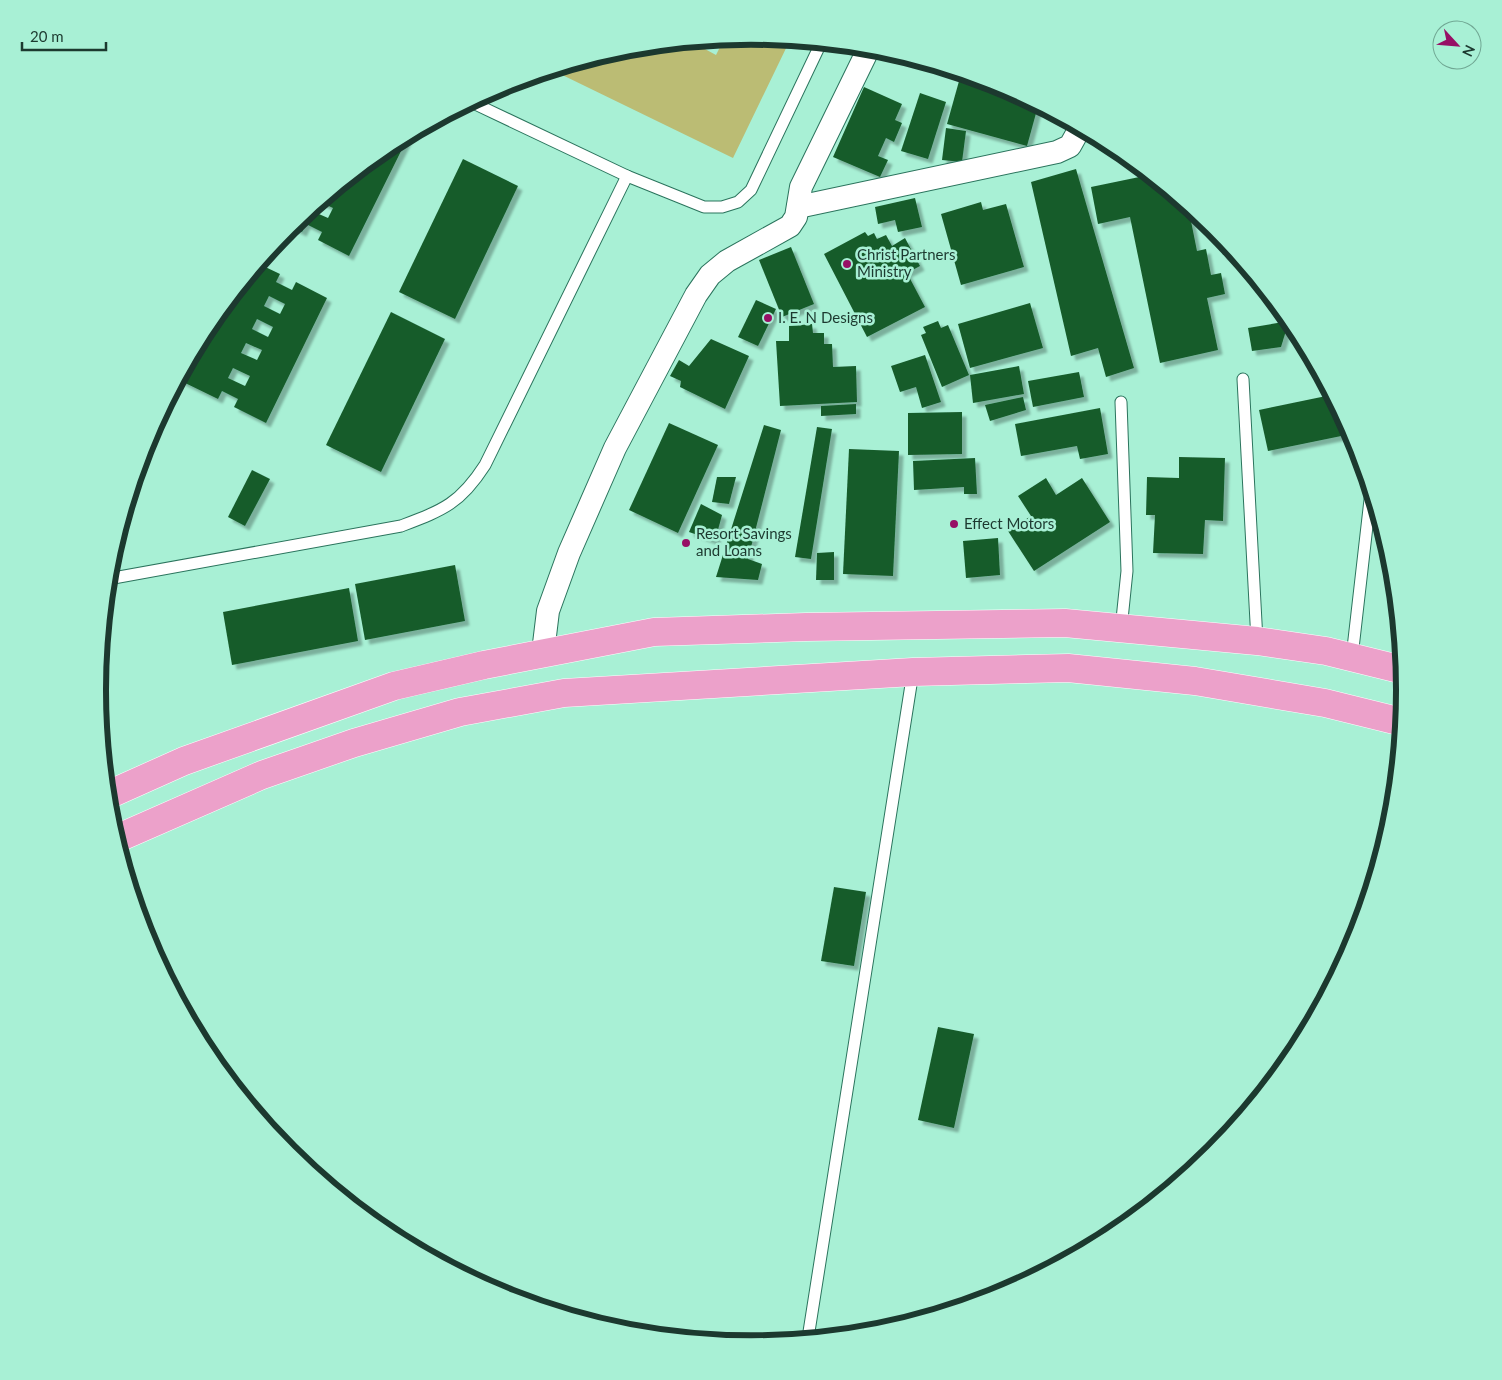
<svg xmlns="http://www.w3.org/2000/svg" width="1502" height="1380" font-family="Lato,sans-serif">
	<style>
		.green { fill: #bbbc74 }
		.building { fill: #175b2c; fill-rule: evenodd; filter: url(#shadow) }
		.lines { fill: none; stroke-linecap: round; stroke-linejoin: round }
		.lane-casing { stroke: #2b745d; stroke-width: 13 }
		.street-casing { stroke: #2b745d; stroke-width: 24 }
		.primary-casing { stroke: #fff; stroke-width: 29 }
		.lane { stroke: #fff; stroke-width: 11 }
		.street { stroke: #fff; stroke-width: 22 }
		.primary { stroke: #eca1ca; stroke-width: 28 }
		.poi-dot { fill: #970f65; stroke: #a8f0d5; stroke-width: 2 }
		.labels { text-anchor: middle; stroke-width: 5; stroke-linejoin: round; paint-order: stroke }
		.poi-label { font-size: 15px; fill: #1c392f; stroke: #a8f0d5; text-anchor: start }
		.rim { fill: none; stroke: #1c392f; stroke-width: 6 }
	</style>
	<defs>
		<filter id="shadow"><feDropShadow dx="4.5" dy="4.5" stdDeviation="1" flood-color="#0004"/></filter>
	</defs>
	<rect width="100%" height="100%" fill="#a8f0d5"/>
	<polygon class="green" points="751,36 790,40 733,158 552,70 624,49 692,42 716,55 724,39"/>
	<g class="building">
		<polygon points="961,74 1001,86 1038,106 1027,146 947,124"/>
		<polygon points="864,87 902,104 895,120 902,123 894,142 886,138 878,156 888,160 880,177 833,157"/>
		<polygon points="920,93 946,102 928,159 901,151"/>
		<polygon points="946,128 966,131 962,162 942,160"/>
		<polygon points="409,135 349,256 318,240 322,232 306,224 302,232 290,226 314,207 312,211 328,218 333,208 320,202 334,190 341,194 346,184 344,183 388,146"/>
		<polygon points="463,159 518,186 455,319 399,292"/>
		<polygon points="1076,169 1134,368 1106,377 1098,348 1071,356 1031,182"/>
		<polygon points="1149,175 1192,210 1189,211 1197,251 1206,249 1211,275 1221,273 1225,294 1207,298 1218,350 1160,363 1130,217 1098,224 1091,187"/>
		<polygon points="915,198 922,227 898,232 895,220 878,224 875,207"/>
		<polygon points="981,202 983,210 1006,204 1024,267 961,285 941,214"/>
		<polygon points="865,232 868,236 874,233 877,239 886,235 892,246 905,238 920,266 907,273 925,307 867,337 824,254"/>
		<polygon points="1220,236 1221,237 1234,253 1223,255"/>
		<polygon points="791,247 814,304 782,317 759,260"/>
		<path d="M259 264 280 274 276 282 292 290 296 282 327 298 266 423 234 407 238 399 222 391 218 399 179 380 208 327ZM269 296 285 304 280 314 264 306ZM257 319 273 327 268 337 252 329ZM246 343 262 350 257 360 241 353ZM233 368 250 376 245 386 228 378Z"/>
		<polygon points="756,300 776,309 758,346 738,337"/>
		<polygon points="1030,303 1043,348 970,368 958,324"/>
		<polygon points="391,312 445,339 381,472 326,445"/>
		<polygon points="938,321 941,328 948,325 969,375 942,387 921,335 926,333 923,327"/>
		<polygon points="1289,321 1281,347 1252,351 1248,328"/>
		<polygon points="812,324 813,333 824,333 824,344 832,344 833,367 856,366 857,402 780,406 776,341 789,341 789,326"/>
		<polygon points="711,339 749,356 725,409 680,387 681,381 670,376 679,360 689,366"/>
		<polygon points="925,355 941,402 922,408 916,387 900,392 891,366"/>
		<polygon points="1019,366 1024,394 973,403 970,375"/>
		<polygon points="1079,372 1084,397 1033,407 1028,381"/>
		<polygon points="1331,395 1351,434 1268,451 1259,410"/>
		<polygon points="1023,397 1026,410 990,421 985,405"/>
		<polygon points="856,404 856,414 821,416 821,406"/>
		<polygon points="1100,408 1108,454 1080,459 1077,446 1021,456 1015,424"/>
		<polygon points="962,412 962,454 908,455 908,413"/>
		<polygon points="669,423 718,445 678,533 629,510"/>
		<polygon points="764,425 781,430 748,559 762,564 758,580 716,577"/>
		<polygon points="817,427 832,429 811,559 795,557"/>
		<polygon points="849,449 899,451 893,576 843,574"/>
		<polygon points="1179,457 1225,458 1223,521 1205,520 1203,554 1153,553 1155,515 1146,515 1147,477 1179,478"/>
		<polygon points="975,458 977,494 964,494 964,487 914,490 913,461"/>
		<polygon points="252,470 270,479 245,526 228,517"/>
		<polygon points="717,477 736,477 729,504 712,502"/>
		<polygon points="1046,478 1056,495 1082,478 1110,522 1034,571 1008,531 1031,516 1018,496"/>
		<polygon points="701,504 722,515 715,541 689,532"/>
		<polygon points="998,538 1000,575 966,578 963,541"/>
		<polygon points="834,552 834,580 816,580 817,553"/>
		<polygon points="455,565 465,621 365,640 355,584"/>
		<polygon points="349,588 358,641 232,665 223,612"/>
		<polygon points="834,887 866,892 854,966 821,961"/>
		<polygon points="938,1027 974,1034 954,1128 918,1120"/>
	</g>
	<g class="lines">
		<defs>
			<g id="lane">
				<polyline points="471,102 627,176 704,207 722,207 738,202 751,190 821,43"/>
				<polyline points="1243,379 1257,641"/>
				<path d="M108 579 401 526C443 510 460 504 485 465L627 176"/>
				<polyline points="1121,629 1127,571 1121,402"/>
				<polyline points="1352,657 1371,491"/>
				<polyline points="808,1338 913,672"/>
			</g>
			<g id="street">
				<polyline points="798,207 1057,152 1070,146 1080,128"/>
				<polyline points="543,652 548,611 569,553 615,448 696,295 710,275 727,261 790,226 796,217 801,187 869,48"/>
			</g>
			<g id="primary">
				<polyline points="108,795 184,761 394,686 484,665 654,632 806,627 1065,623 1257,641 1326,651 1403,670"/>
				<polyline points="116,839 262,775 354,743 460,712 564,693 913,672 1068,668 1195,681 1325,703 1402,722"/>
			</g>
		</defs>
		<use href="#lane" class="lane-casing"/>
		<use href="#street" class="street-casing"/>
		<use href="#primary" class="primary-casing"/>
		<use href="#lane" class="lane"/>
		<use href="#street" class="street"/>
		<use href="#primary" class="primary"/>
	</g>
	<g class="poi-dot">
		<circle cx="847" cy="264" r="5"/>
		<circle cx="768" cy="318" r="5"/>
		<circle cx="954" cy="524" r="5"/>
		<circle cx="686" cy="543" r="5"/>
	</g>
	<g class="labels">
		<g class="poi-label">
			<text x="857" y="260">Christ Partners<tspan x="857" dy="17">Ministry</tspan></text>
			<text x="778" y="323">I. E. N Designs</text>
			<text x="964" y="529">Effect Motors</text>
			<text x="696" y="539">Resort Savings<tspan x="696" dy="17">and Loans</tspan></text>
		</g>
	</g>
	<path d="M0 0H1502V1380H0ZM106 690a645 645 0 1 1 1290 0a645 645 0 1 1-1290 0Z" fill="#a8f0d5" fill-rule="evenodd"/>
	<path class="rim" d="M106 690a645 645 0 1 1 1290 0a645 645 0 1 1-1290 0Z"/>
	<g transform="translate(1457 45) rotate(116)"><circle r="24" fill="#a8f0d5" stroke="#70a793"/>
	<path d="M0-4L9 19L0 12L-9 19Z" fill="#970f65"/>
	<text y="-8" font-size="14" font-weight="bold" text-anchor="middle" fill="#1c392f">N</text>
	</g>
	<path d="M22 42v8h84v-8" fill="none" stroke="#1c392f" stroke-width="2.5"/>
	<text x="30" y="42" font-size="15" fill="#1c392f" stroke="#a8f0d5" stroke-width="4" paint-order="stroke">20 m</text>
</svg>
